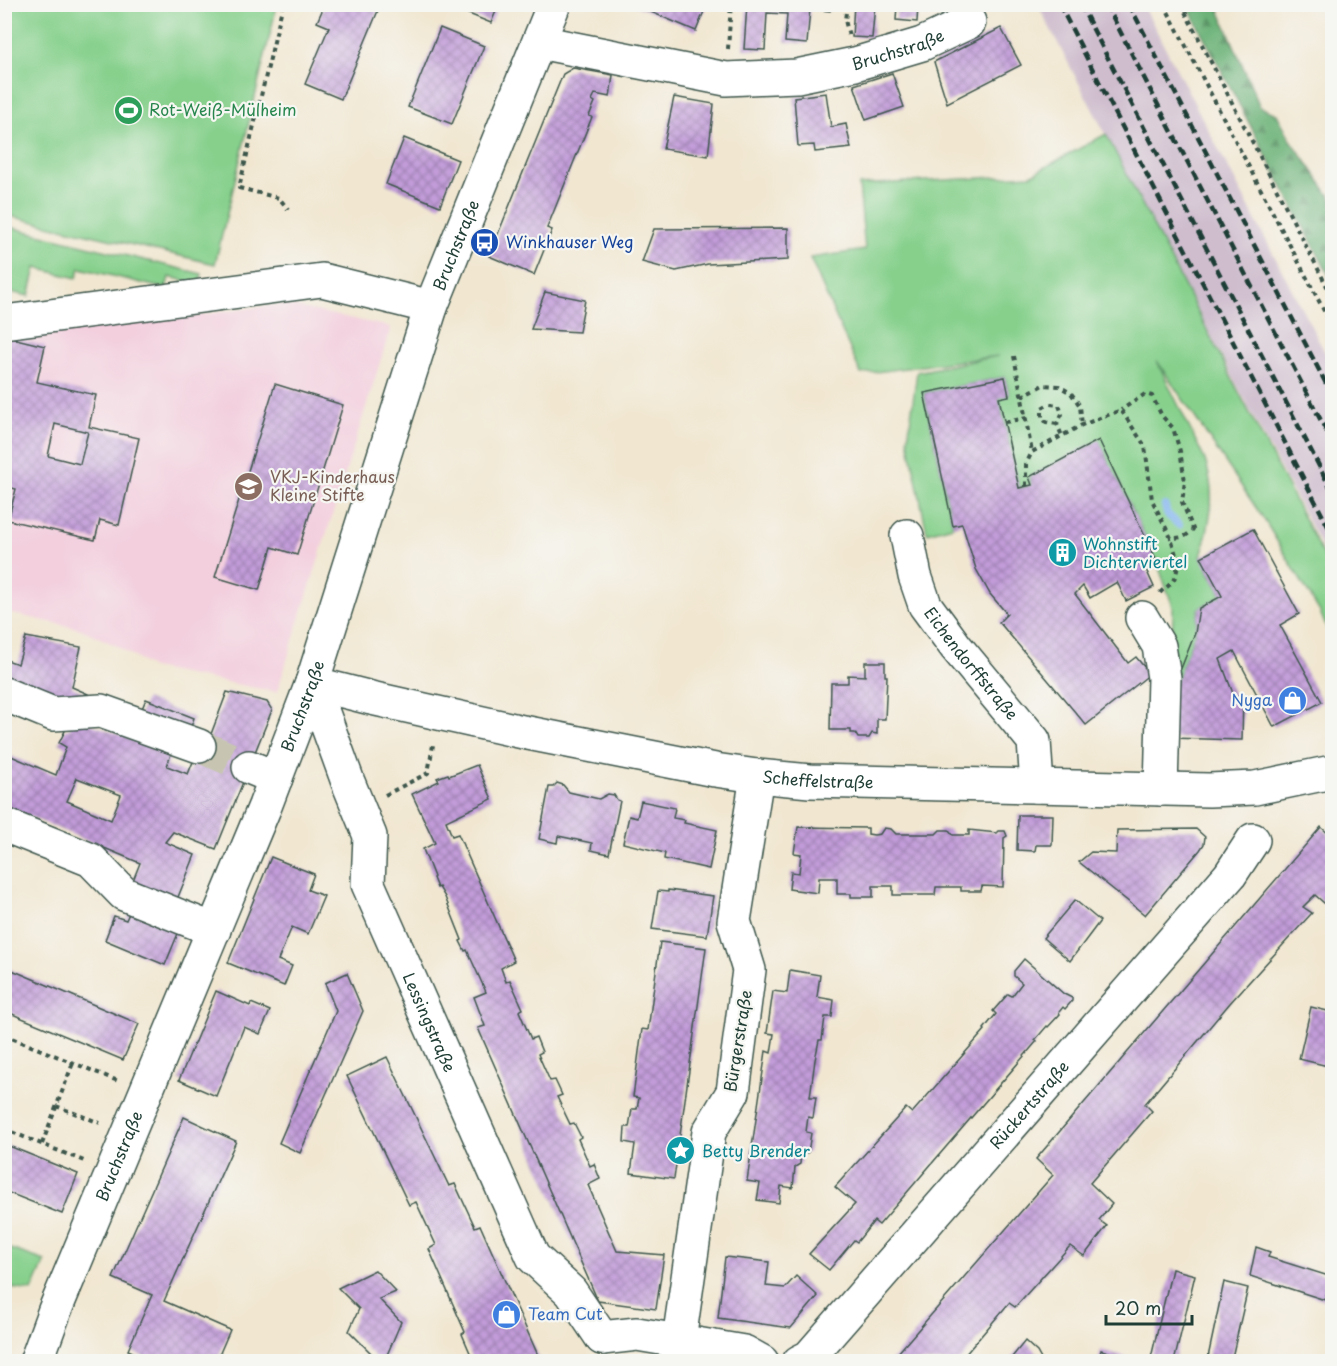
<svg xmlns="http://www.w3.org/2000/svg" width="1337" height="1366" font-family="'Playpen Sans',sans-serif">
	<style>
		.built { fill: #f3cfde }
		.railway { fill: #cfbdce }
		.green { fill: #86d08c; stroke: #528660; stroke-width: 1.5 }
		.forest { fill: url(#forest-firs); stroke: #467856; stroke-width: 1.5 }
		.lines { fill: none; stroke-linecap: round; stroke-linejoin: round }
		.stream { stroke: #83b5ef; stroke-width: 8 }
		.building { fill: url(#building-cross-hatch); fill-rule: evenodd }
		.minor-tunnel { stroke: #c7c5b2; stroke-width: 33; stroke-dasharray: 33 16; stroke-linecap: butt }
		.minor-casing { stroke: #3e564c; stroke-width: 36 }
		.path { stroke: #3e564c; stroke-width: 4; stroke-dasharray: 4.5 4.5; stroke-linecap: butt }
		.minor { stroke: #fff; stroke-width: 33 }
		.rail { stroke: #1f3d34; stroke-width: 4.5; stroke-dasharray: 9 4.5; stroke-linecap: butt }
		.labels { text-anchor: middle; stroke-width: 4.5; stroke-linejoin: round; paint-order: stroke }
		.street-label { font-size: 16px; fill: #1f3d34; stroke: #f6f6f2 }
		.leisure-label { font-size: 16px; fill: #27864d; stroke: #f6f6f2; text-anchor: start }
		.transit-label { font-size: 16px; fill: #164399; stroke: #f6f6f2; text-anchor: start }
		.education-label { font-size: 16px; fill: #785e54; stroke: #f6f6f2; text-anchor: start }
		.culture-label { font-size: 16px; fill: #0d838f; stroke: #f6f6f2; text-anchor: start }
		.shop-label { font-size: 16px; fill: #366cbe; stroke: #f6f6f2; text-anchor: end }
	</style>
	<defs>
		<pattern id="forest-firs" width="22" height="20" patternUnits="userSpaceOnUse" patternTransform="scale(1.5)"><rect width="22" height="20" fill="#6cb278"/><path d="M5 1l3.5 6h-7zM16 11l3.5 6h-7z" fill="#589263"/></pattern>
		<pattern id="building-cross-hatch" width="8" height="8" patternUnits="userSpaceOnUse" patternTransform="scale(1.5)"><rect width="8" height="8" fill="#c29cd9"/><path d="M0 0l8 8M0 8l8-8" fill="none" stroke="#9d80b1"/></pattern>
	</defs>
	<rect width="100%" height="100%" fill="#f6f6f2"/>
	<filter id="ink" filterUnits="userSpaceOnUse"><feTurbulence type="fractalNoise" baseFrequency=".0167" numOctaves="2"/><feDisplacementMap in="SourceGraphic" scale="12" xChannelSelector="R" yChannelSelector="G"/><feConvolveMatrix kernelMatrix="1 2 1 2 8 2 1 2 1" color-interpolation-filters="sRGB"/></filter>
	<filter id="wash" filterUnits="userSpaceOnUse"><feTurbulence type="fractalNoise" baseFrequency=".008" numOctaves="4" result="noise"/><feDisplacementMap in="SourceGraphic" scale="24" xChannelSelector="R" yChannelSelector="G"/><feGaussianBlur stdDeviation="1.35" result="paint"/><feColorMatrix in="noise" values="0 0 0 0 0 0 0 0 0 0 0 0 0 0 0 0 0 1.4 0 .05"/><feComposite in="paint" operator="in"/></filter>
	<g filter="url(#wash)">
		<rect width="100%" height="100%" fill="#f1e7d1"/>
		<polygon class="built" points="282,304 391,327 277,692 152,668 117,646 81,629 5,612 5,336 200,315"/>
		<polygon class="railway" points="1038,5 1143,5 1332,366 1332,567"/>
		<g class="green">
			<polygon points="5,4 277,5 215,264 5,215"/>
			<path d="M1106 134 1332 573V641L1320 612 1265 521 1157 361 1205 460C1217 497 1210 521 1201 557L1222 596 1199 608 1195 633 1171 694 1173 607 1156 559 1099 441 1029 477 1032 485 1019 488 999 398 1009 395 1005 377 924 393 953 526 927 533 908 439 917 372 998 356 861 374 810 258 865 250 859 185 1031 175Z"/>
			<polygon points="5,226 202,274 199,284 169,277 166,289 80,268 77,278 36,268 29,296 5,291"/>
			<polygon points="5,1247 45,1261 32,1291 5,1287"/>
		</g>
		<polygon class="forest" points="1187,5 1217,5 1260,107 1277,114 1291,140 1332,199 1332,281"/>
		<g class="lines">
			<polyline class="stream" points="1165,506 1167,514 1179,525"/>
		</g>
		<g id="blocks">
			<g class="building">
				<polygon points="325,4 375,4 380,6 341,99 305,84 329,27 317,22"/>
				<polygon points="444,4 499,4 491,23"/>
				<polygon points="632,4 707,4 696,31"/>
				<polygon points="747,4 831,4 830,11 810,9 807,44 785,42 787,14 767,13 765,50 744,49"/>
				<polygon points="854,4 875,4 872,38 852,37"/>
				<polygon points="897,5 918,5 917,22 896,20"/>
				<polygon points="440,28 484,46 452,124 408,107"/>
				<polygon points="1001,28 1021,65 947,103 934,62"/>
				<polygon points="573,68 613,75 610,97 595,94 592,100 595,102 589,116 592,117 547,228 552,230 534,275 489,256 563,74"/>
				<polygon points="892,73 904,107 866,120 854,85"/>
				<polygon points="826,93 831,127 846,124 851,148 815,152 814,145 798,146 794,97"/>
				<polygon points="674,97 714,104 708,156 663,149"/>
				<polygon points="404,138 458,160 440,206 386,184"/>
				<polygon points="788,228 788,260 708,264 676,271 642,262 654,229"/>
				<polygon points="545,292 585,300 579,332 531,329"/>
				<path d="M8 337 45 346 37 382 96 395 89 427 139 438 119 525 100 520 95 540 8 520 16 489 4 486V426L7 414 4 413V354ZM55 424 88 432 80 464 48 456Z"/>
				<polygon points="1005,377 1009,396 999,398 1019,488 1032,485 1029,477 1099,440 1156,559 1144,565 1154,587 1126,601 1117,582 1090,598 1083,586 1075,594 1128,663 1136,657 1150,674 1086,725 999,622 1007,614 990,594 976,569 962,524 953,526 924,393"/>
				<polygon points="275,384 343,405 297,555 272,547 259,590 215,577"/>
				<polygon points="1253,529 1299,614 1280,625 1322,702 1274,727 1234,651 1220,659 1234,696 1243,696 1242,740 1170,738 1171,694 1195,633 1199,608 1222,596 1201,557"/>
				<polygon points="26,637 81,647 72,687 88,694 85,703 69,708 4,684 4,659 18,664"/>
				<polygon points="865,662 885,662 885,676 887,676 885,719 877,719 877,734 872,733 869,738 858,738 855,733 851,733 851,730 830,730 831,683 848,683 848,675 865,676"/>
				<path d="M227 692 267 702 272 710 216 849 173 832 165 842 195 855 174 907 130 888 140 863 4 806V753L56 775 66 747 59 743 66 729 69 730 75 718 171 754 167 766 188 774 202 740 208 742ZM77 778 121 795 111 820 67 801Z"/>
				<polygon points="146,699 194,718 188,735 139,716"/>
				<polygon points="477,765 492,799 446,821 452,836 458,834 514,961 501,968 506,982 510,980 523,1009 519,1011 531,1039 536,1037 542,1052 538,1054 550,1081 555,1080 562,1095 557,1097 570,1124 574,1123 581,1137 578,1139 590,1166 594,1164 600,1179 588,1185 617,1251 664,1255 656,1309 598,1301 478,1028 485,1026 474,997 486,992 467,950 465,951 460,941 462,940 445,897 439,887 437,888 433,878 434,877 423,849 435,843 412,794 439,781 437,778 448,774 449,776"/>
				<polygon points="557,783 563,785 569,792 599,799 608,794 614,795 617,800 620,801 609,854 591,850 592,843 558,836 557,843 539,839 549,787 553,787"/>
				<polygon points="641,801 675,808 673,818 685,820 684,823 717,830 709,869 664,859 665,853 623,843 629,816 637,818"/>
				<polygon points="1018,815 1053,815 1052,845 1036,845 1035,851 1017,850"/>
				<polygon points="798,827 868,828 868,834 874,835 880,834 884,828 891,829 896,834 936,834 940,830 949,830 953,835 969,835 969,830 997,833 999,831 1005,831 1007,836 1004,838 1003,887 982,886 981,891 961,891 961,887 936,887 935,895 893,895 893,886 873,886 873,897 851,897 851,894 837,894 837,878 819,878 818,893 789,889 791,872 799,873 801,854 794,853"/>
				<polygon points="1321,827 1332,837 1332,910 1315,895 1303,907 1312,913 1230,1003 1145,1104 1152,1111 1090,1183 1112,1204 1099,1220 1107,1226 1084,1256 1070,1246 1015,1307 1009,1303 959,1362 890,1362 1053,1175 1036,1159"/>
				<polygon points="1196,829 1205,837 1204,844 1200,850 1145,915 1079,862 1091,852 1116,853 1117,830"/>
				<polygon points="271,857 314,874 308,890 324,896 308,934 292,927 278,960 292,966 284,986 228,963"/>
				<polygon points="668,890 713,896 707,936 652,929 658,891 668,892"/>
				<polygon points="1075,900 1100,921 1070,961 1043,938"/>
				<polygon points="130,911 179,931 165,965 105,940 114,916 126,920"/>
				<polygon points="660,942 706,948 674,1179 631,1173 635,1144 624,1142 625,1127 629,1127 632,1109 637,1109 639,1098 633,1097 642,1029 648,1030"/>
				<polygon points="1024,959 1064,994 1072,998 1072,1001 1065,1009 1063,1007 1059,1012 1060,1014 1048,1027 1047,1026 1035,1040 1037,1041 879,1225 874,1221 857,1242 854,1240 829,1270 809,1254 855,1204 835,1187 906,1108 912,1113 985,1030 984,1029 996,1014 993,1011 1008,994 1012,996 1022,983 1014,976 1014,971"/>
				<polygon points="5,967 139,1024 123,1060 5,1011"/>
				<polygon points="790,970 820,975 817,997 834,1000 832,1017 825,1017 822,1040 819,1040 815,1060 810,1097 816,1097 813,1118 808,1117 806,1132 811,1133 808,1153 801,1152 800,1164 795,1167 793,1188 781,1186 779,1203 757,1200 760,1183 747,1181 766,1051 771,1053 774,1034 767,1033 773,991 787,993"/>
				<polygon points="347,973 363,1011 300,1153 279,1143 336,1011 325,983"/>
				<polygon points="216,991 250,1006 251,1003 270,1011 260,1034 244,1027 216,1096 179,1080"/>
				<polygon points="1311,1007 1332,1012 1332,1067 1299,1059"/>
				<polygon points="387,1057 449,1186 455,1184 475,1227 480,1225 541,1362 474,1362 462,1334 465,1332 429,1249 436,1245 416,1202 409,1205 347,1076"/>
				<polygon points="184,1117 236,1141 164,1301 230,1330 216,1362 155,1362 128,1350 152,1295 113,1278"/>
				<polygon points="4,1144 78,1174 62,1214 4,1191"/>
				<polygon points="1256,1247 1270,1252 1268,1257 1332,1277 1332,1297 1326,1295 1325,1300 1250,1276"/>
				<polygon points="725,1257 769,1262 766,1286 785,1288 796,1276 818,1296 791,1328 718,1318"/>
				<polygon points="1172,1269 1195,1275 1174,1362 1150,1362"/>
				<polygon points="375,1270 396,1292 379,1299 401,1322 384,1362 380,1362 349,1331 359,1309 338,1288"/>
				<polygon points="1224,1282 1248,1288 1231,1362 1207,1362"/>
				<polygon points="1025,1341 1037,1352 1042,1361 1008,1362"/>
				<polygon points="1101,1350 1142,1361 1142,1362 1098,1362"/>
			</g>
		</g>
	</g>
	<g filter="url(#ink)">
		<use href="#blocks" fill-opacity="0" stroke="#3e564c" stroke-width="1.5"/>
		<g class="lines">
			<polyline class="minor-tunnel" points="199,746 249,767"/>
			<defs>
				<g id="minor">
					<path id="s1" d="M539 42 726 79 797 76 855 64 922 44 969 22"/>
					<polyline points="4,322 322,280 431,307"/>
					<path id="s2" d="M907 536 915 576 925 605 956 647 1034 741 1037 786"/>
					<polyline points="1142,618 1159,646 1164,678 1161,789"/>
					<path id="s3" d="M312 683 371 698 523 732 715 770 757 776 810 781 1209 790 1255 788 1332 772"/>
					<path id="s4" d="M312 683 348 782 370 836 368 884 533 1257 571 1292 602 1338"/>
					<polyline points="4,694 53,714 101,711 199,746"/>
					<polyline points="249,767 276,778"/>
					<polyline points="7,826 91,860 124,894 214,930"/>
					<polyline points="602,1338 637,1334 744,1352 762,1362"/>
					<polyline points="679,1340 709,1132 733,1092 749,970 734,921 757,776"/>
					<path id="s5" d="M36 1362 55 1310 265 806 312 683 431 307 554 4"/>
					<path id="s6" d="M799 1362 809 1357 1230 875 1253 840"/>
				</g>
			</defs>
			<use href="#minor" class="minor-casing"/>
			<g class="path">
				<polyline points="283,4 239,188 279,198 288,209"/>
				<polyline points="847,4 845,20 849,36"/>
				<polyline points="1164,4 1332,326"/>
				<polyline points="1181,4 1332,296"/>
				<polyline points="728,49 731,4"/>
				<polyline points="1014,356 1032,452"/>
				<polyline points="1022,396 1043,385 1059,386 1071,393 1080,406 1082,425"/>
				<polyline points="1005,422 1027,418"/>
				<polyline points="1057,424 1046,422 1042,417 1042,408 1049,404 1059,405 1062,414 1057,424 1062,436"/>
				<path d="M1026 486V464L1032 452 1082 425 1121 410 1145 446 1152 500 1171 538C1181 538 1187 537 1193 529L1182 502 1185 481 1180 451 1173 428 1162 416 1152 396 1145 394 1121 410"/>
				<path d="M1160 593C1163 589 1168 587 1171 583 1183 569 1175 553 1171 538"/>
				<polyline points="385,795 428,773 433,745"/>
				<polyline points="4,1035 118,1081"/>
				<polyline points="56,1106 100,1123"/>
				<polyline points="4,1129 84,1161"/>
				<polyline points="42,1144 73,1063"/>
			</g>
			<use href="#minor" class="minor"/>
			<g class="rail">
				<polyline points="1059,4 1332,534"/>
				<polyline points="1080,4 1332,491"/>
				<polyline points="1106,4 1332,442"/>
				<polyline points="1129,4 1332,395"/>
			</g>
		</g>
	</g>
	<defs>
		<symbol id="stadium-disc" viewBox="-11 -11 22 22"><circle r="9.5" fill="#2e9e5b" stroke="#f6f6f2"/><path d="M0-5a6.5 5 0 1 0 0 10a6.5 5 0 1 0 0-10ZM-3.5-1.8h7v3.6h-7Z" fill="#fff"/></symbol>
		<symbol id="bus-disc" viewBox="-11 -11 22 22"><circle r="9.5" fill="#1a4fb4" stroke="#f6f6f2"/><path d="M-5-6H5V4H4V6H2V4H-2V6H-4V4H-5ZM-3.5-4V0h7V-4ZM-3.5 1.2v1.5H-2V1.2ZM2 1.2v1.5H3.5V1.2Z" fill="#fff"/></symbol>
		<symbol id="school-disc" viewBox="-11 -11 22 22"><circle r="9.5" fill="#8d6e63" stroke="#f6f6f2"/><path d="M0-5L7-2L0 1L-7-2ZM-4 1L0 2.5L4 1V4Q0 6-4 4Z" fill="#fff"/></symbol>
		<symbol id="building-disc" viewBox="-11 -11 22 22"><circle r="9.5" fill="#0f9aa8" stroke="#f6f6f2"/><path d="M-4-6H4V6H1V3H-1V6H-4ZM-2.5-4.3h1.7v1.8h-1.7ZM.8-4.3h1.7v1.8H.8ZM-2.5-1h1.7V.8h-1.7ZM.8-1h1.7V.8H.8Z" fill="#fff"/></symbol>
		<symbol id="shop-disc" viewBox="-11 -11 22 22"><circle r="9.5" fill="#3f7fe0" stroke="#f6f6f2"/><path d="M-5-2.5h2.3a2.7 3.5 0 0 1 5.4 0H5L5.5 6h-11ZM-1.5-2.5h3a1.5 2.3 0 0 0-3 0Z" fill="#fff"/></symbol>
		<symbol id="sight-disc" viewBox="-11 -11 22 22"><circle r="9.5" fill="#0f9aa8" stroke="#f6f6f2"/><path d="M0-6L1.8-2.2L6-1.7L2.9 1.2L3.7 5.4L0 3.3L-3.7 5.4L-2.9 1.2L-6-1.7L-1.8-2.2Z" fill="#fff"/></symbol>
	</defs>
	<g fill-rule="evenodd">
		<use href="#stadium-disc" x="112" y="94" width="33" height="33"/>
		<use href="#bus-disc" x="468" y="226" width="33" height="33"/>
		<use href="#school-disc" x="232" y="470" width="33" height="33"/>
		<use href="#building-disc" x="1046" y="536" width="33" height="33"/>
		<use href="#shop-disc" x="1276" y="684" width="33" height="33"/>
		<use href="#sight-disc" x="664" y="1134" width="33" height="33"/>
		<use href="#shop-disc" x="490" y="1298" width="33" height="33"/>
	</g>
	<g class="labels">
		<g class="street-label">
			<text dy="6" stroke="none"><textPath href="#s1" startOffset="366">Bruchstraße</textPath></text>
			<text dy="6" stroke="none"><textPath href="#s5" startOffset="1194">Bruchstraße</textPath></text>
			<text dy="6" stroke="none"><textPath href="#s2" startOffset="146">Eichendorffstraße</textPath></text>
			<text dy="6" stroke="none"><textPath href="#s5" startOffset="708">Bruchstraße</textPath></text>
			<text dy="6" stroke="none"><textPath href="#s3" startOffset="516">Scheffelstraße</textPath></text>
			<text dy="6" stroke="none"><textPath href="#s4" startOffset="363">Lessingstraße</textPath></text>
			<text transform="translate(738 1041) rotate(-81)" y="6">Bürgerstraße</text>
			<text dy="6" stroke="none"><textPath href="#s6" startOffset="346">Rückertstraße</textPath></text>
			<text dy="6" stroke="none"><textPath href="#s5" startOffset="222">Bruchstraße</textPath></text>
		</g>
		<g class="leisure-label">
			<text x="149" y="116">Rot-Weiß-Mülheim</text>
		</g>
		<g class="transit-label">
			<text x="506" y="248">Winkhauser Weg</text>
		</g>
		<g class="education-label">
			<text x="270" y="483">VKJ-Kinderhaus<tspan x="270" dy="18">Kleine Stifte</tspan></text>
		</g>
		<g class="culture-label">
			<text x="1083" y="550">Wohnstift<tspan x="1083" dy="18">Dichterviertel</tspan></text>
			<text x="702" y="1157">Betty Brender</text>
		</g>
		<g class="shop-label">
			<text x="1272" y="706">Nyga</text>
			<text x="528" y="1320" text-anchor="start">Team Cut</text>
		</g>
	</g>
	<rect width="1337" height="1366" fill="none" stroke="#f6f6f2" stroke-width="24"/>
	<path d="M1106 1315v9h86v-9" fill="none" stroke="#1f3d34" stroke-width="3"/>
	<text x="1115" y="1315" font-size="18" fill="#1f3d34" stroke="#f6f6f2" stroke-width="4.5" paint-order="stroke">20 m</text>
</svg>
